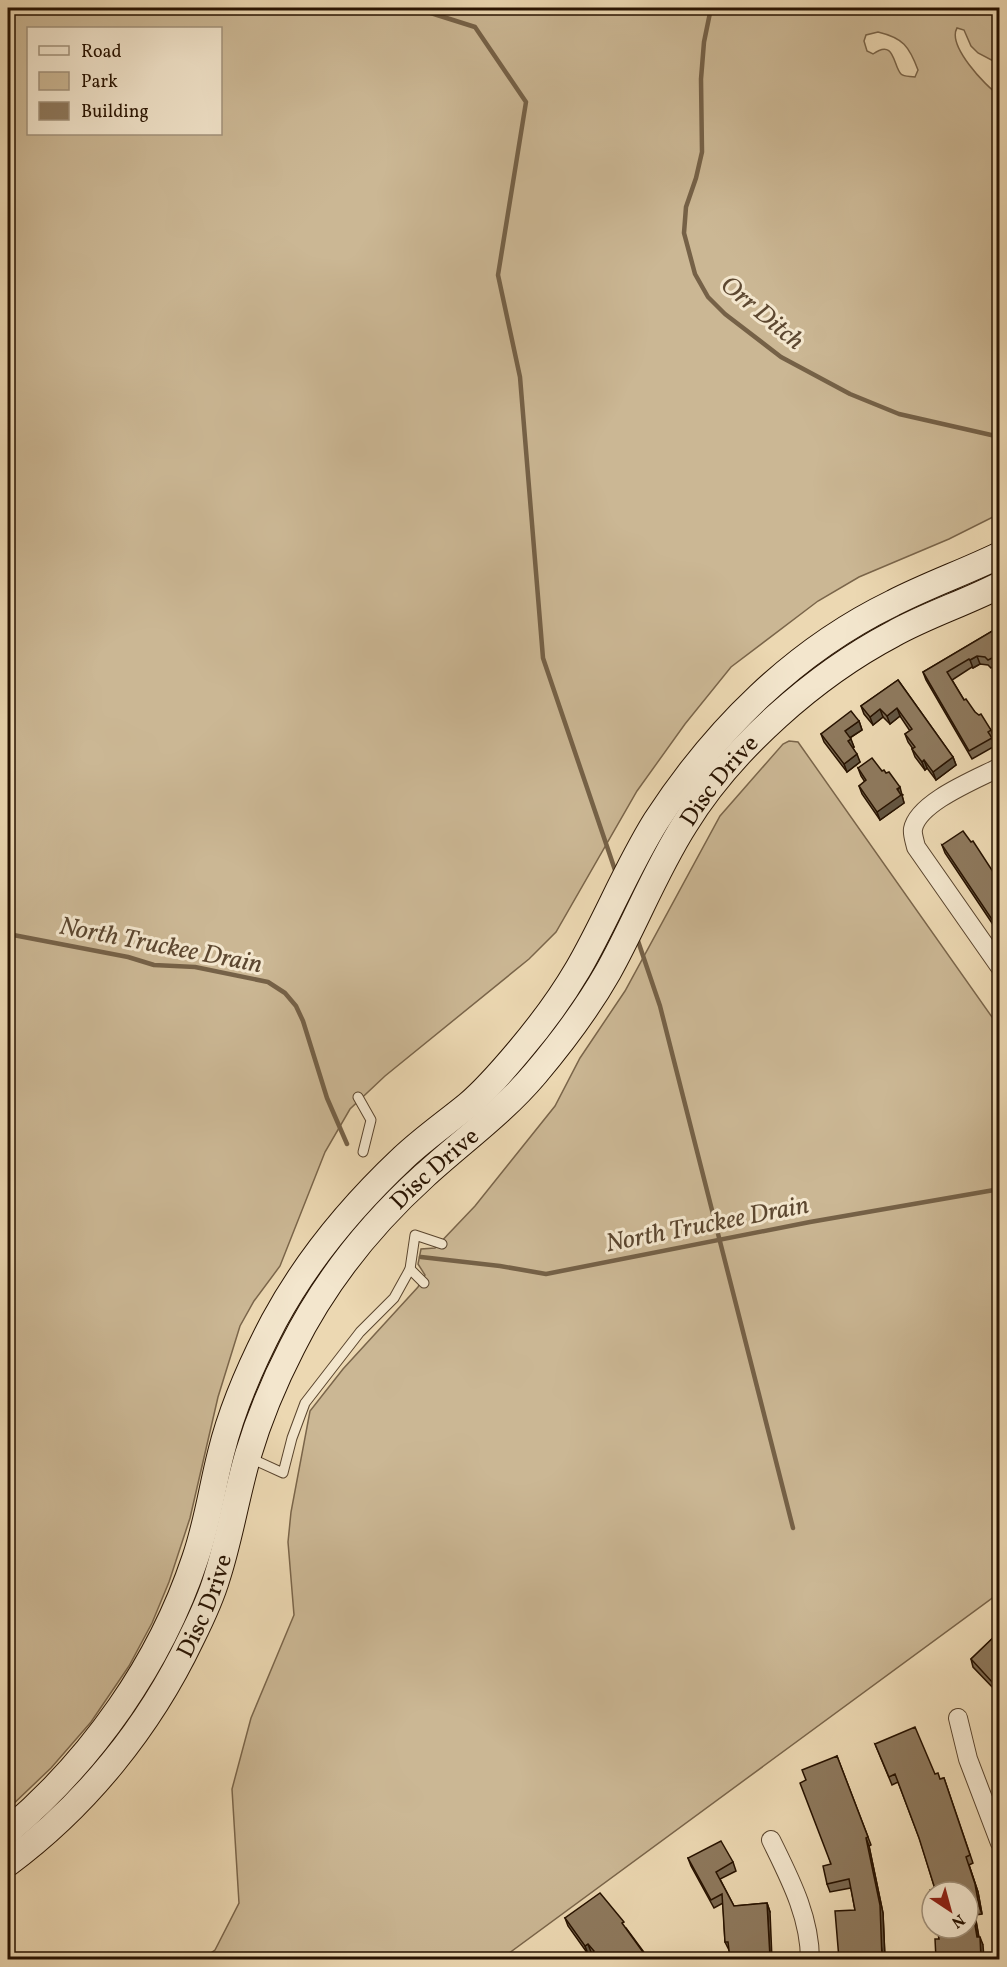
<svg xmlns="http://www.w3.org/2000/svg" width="1007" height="1967" font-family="Vollkorn,serif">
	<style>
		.green { fill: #cbb794; stroke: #7a654a; stroke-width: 1.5; fill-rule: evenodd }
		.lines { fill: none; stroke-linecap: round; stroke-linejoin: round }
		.stream { stroke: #756147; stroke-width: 4.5 }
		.service-casing { stroke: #59442d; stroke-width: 11 }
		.minor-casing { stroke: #59442d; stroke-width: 20 }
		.secondary-casing { stroke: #281301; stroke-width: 28 }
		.service { stroke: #f3e6cd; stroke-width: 9 }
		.minor { stroke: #f3e6cd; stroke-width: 18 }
		.secondary { stroke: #f3e6cd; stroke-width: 26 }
		.wall { fill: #7a6850; stroke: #281301; stroke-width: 1.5 }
		.shaded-wall { fill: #635541; stroke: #281301; stroke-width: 1.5 }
		.building { fill: #8e795d; stroke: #281301; stroke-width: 1.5 }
		.labels { text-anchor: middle; stroke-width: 6; stroke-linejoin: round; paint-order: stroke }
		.street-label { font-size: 24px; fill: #281301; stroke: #f3e6cd }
		.water-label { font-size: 26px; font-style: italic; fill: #5c4730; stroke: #f3e6cd }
	</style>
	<rect width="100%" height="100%" fill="#ecd8b2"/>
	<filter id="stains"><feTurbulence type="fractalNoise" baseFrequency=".00333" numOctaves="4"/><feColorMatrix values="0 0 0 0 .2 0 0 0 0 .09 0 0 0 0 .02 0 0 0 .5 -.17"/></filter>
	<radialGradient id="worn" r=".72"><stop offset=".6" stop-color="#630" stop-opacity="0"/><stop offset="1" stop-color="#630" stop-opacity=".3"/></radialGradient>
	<g class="green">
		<path d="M8 8H999V64L978 53 971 46 964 30 957 28C947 45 985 86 999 95V514L949 539 859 577 818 601 731 667 685 724 637 791 556 932 529 959 385 1076 350 1109 325 1152 280 1266 254 1301 240 1326 218 1397 190 1518 169 1582 152 1623 129 1666 91 1722 51 1768 8 1809ZM28 28H220V134H28ZM878 32C903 38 909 46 918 70L915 77C910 76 904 77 901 74 893 66 895 38 873 54L867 51 864 41 866 35Z"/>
		<polygon points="789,741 798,742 999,1027 999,1593 501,1959 200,1960 215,1950 239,1903 232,1789 251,1718 294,1615 288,1542 291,1512 310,1411 343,1369 418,1287 425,1275 418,1264 421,1249 435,1248 475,1206 555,1106 580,1058 625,991 720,816 783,744"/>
	</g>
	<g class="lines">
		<g class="stream">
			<polyline points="415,8 475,27 526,102 498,275 520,377 543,658 616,873"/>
			<polyline points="711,8 704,42 701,79 702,152 696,178 686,207 684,233 695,274 708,297 725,314 781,357 850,394 899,414 1000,437"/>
			<polyline points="8,934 128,957 154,965 195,967 268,982 285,993 296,1006 303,1021 327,1098 347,1144"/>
			<polyline points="637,938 660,1006 793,1528"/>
			<polyline points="421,1257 500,1266 546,1274 810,1222 1000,1189"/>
		</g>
		<defs>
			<g id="service">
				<polyline points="358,1097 371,1120 363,1152"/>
				<polyline points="410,1269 424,1283"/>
				<polyline points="248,1457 283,1473 292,1438 305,1403 360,1332 394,1298 410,1269 415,1235 442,1244"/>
			</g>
			<g id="minor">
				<path d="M1000 767C977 779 918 802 913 829 912 834 915 842 916 847L1000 967"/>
				<polyline points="958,1718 968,1759 1000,1843"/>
				<path d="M771 1840C789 1877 810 1916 810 1960"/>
			</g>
			<g id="secondary">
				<path d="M8 1831C92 1760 160 1664 195 1559 207 1525 212 1488 221 1453 232 1408 252 1363 274 1321 307 1260 352 1206 403 1158 423 1139 446 1123 468 1105 487 1089 503 1070 519 1051 541 1025 561 998 578 969 606 921 626 869 656 821 715 730 794 651 893 603 928 585 965 572 1000 555"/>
				<path id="s1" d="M8 1863C86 1805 149 1727 191 1639 201 1619 211 1598 217 1577 230 1537 236 1496 248 1455 259 1418 274 1382 292 1347 325 1281 370 1225 424 1176 461 1142 502 1113 535 1074 562 1042 587 1009 608 972 635 924 655 871 685 824 731 749 815 675 893 634 927 615 965 603 1000 585"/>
			</g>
		</defs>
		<use href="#service" class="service-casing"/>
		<use href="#minor" class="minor-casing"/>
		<use href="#secondary" class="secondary-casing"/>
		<use href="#service" class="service"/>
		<use href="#minor" class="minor"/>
		<use href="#secondary" class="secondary"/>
	</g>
	<g class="wall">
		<polygon points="999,627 999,676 994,666 991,668 988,665 980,664 973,668 972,667 952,680 964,700 991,730 994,738 992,739 995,746 972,759 926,680 923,672"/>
		<polygon points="898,680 953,757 956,765 936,780 927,768 925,770 915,757 912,749 913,749 908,742 905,734 910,731 900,716 890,724 883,717 873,725 864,714 861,706"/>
		<polygon points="859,721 862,730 850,738 854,747 853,748 860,762 847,772 824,742 821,734"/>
		<polygon points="858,768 903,795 902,796 904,803 880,820 862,794 859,786 865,782 861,776"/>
		<polygon points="942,845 999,881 999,928 996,929 945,853"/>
		<polygon points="999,1632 996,1691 973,1667 971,1659"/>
		<polygon points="875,1744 935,1774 940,1779 944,1778 973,1863 969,1865 978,1892 982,1914 975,1915 979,1937 983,1945 935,1889 920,1840 898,1782 892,1785"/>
		<polygon points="837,1756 871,1845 869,1846 883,1913 885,1959 839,1959 855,1910 851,1888 830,1892 827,1884 831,1864 806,1780"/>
		<polygon points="688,1858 733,1862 736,1871 720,1879 734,1906 767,1903 770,1912 729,1950 725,1942 723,1903 714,1908 691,1866"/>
		<polygon points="565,1918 626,1928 649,1959 594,1959 592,1954 592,1953 591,1952 588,1954 568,1926"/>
	</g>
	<g class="shaded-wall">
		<polygon points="977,656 980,664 973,668 970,660"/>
		<polygon points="897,708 900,716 890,724 887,716"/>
		<polygon points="880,709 883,717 873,725 870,717"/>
		<polygon points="859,721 862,730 848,739 845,731"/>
		<polygon points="851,739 854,747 851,750 848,741"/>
		<polygon points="857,754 860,762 847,772 844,764"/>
		<polygon points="953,757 956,765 936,780 933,772"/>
		<polygon points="924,760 927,768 925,770 922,762"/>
		<polygon points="900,787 904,803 880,820 877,812"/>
		<polygon points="996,919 999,928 996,929 993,921"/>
		<polygon points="999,1677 999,1688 996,1691 993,1683"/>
		<polygon points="866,1838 869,1846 883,1913 885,1959 883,1959"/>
		<polygon points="969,1865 978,1892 982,1914 979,1906"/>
		<polygon points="767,1903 770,1912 772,1959 770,1957"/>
		<polygon points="972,1907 975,1915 980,1945 977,1937"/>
		<polygon points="980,1937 983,1945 984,1959 981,1959"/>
		<polygon points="588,1944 591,1952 588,1954 585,1946"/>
	</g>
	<g class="building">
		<polygon points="999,627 999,673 992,658 988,660 985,657 977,656 970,660 969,659 947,672 964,700 966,699 975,712 979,715 981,714 991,730 988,732 992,738 969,751 923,672"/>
		<polygon points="898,680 953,757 933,772 924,760 922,762 912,749 915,747 905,734 912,729 897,708 887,716 880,709 870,717 861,706"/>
		<polygon points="851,711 859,721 845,731 851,739 848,741 857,754 844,764 821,734"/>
		<polygon points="872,758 882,771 884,770 886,773 889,772 900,787 897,789 901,795 877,812 859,786 866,780 858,768"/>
		<polygon points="999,804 999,821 996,815 999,813 995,808"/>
		<polygon points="963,831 971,842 973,841 999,881 999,924 996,919 993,921 942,845"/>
		<polygon points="999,1632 999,1677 993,1683 971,1659"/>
		<polygon points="915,1727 935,1774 938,1773 940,1779 944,1778 970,1855 966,1857 975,1884 979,1906 972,1907 977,1937 980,1937 981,1959 936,1959 935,1939 939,1939 937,1928 968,1928 968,1892 932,1892 932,1899 930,1890 935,1889 919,1838 895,1774 889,1777 875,1744"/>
		<polygon points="837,1756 868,1837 866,1838 880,1905 882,1958 884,1958 885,1959 839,1959 835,1911 855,1910 849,1879 827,1884 823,1866 831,1864 800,1783 806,1780 802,1770"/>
		<polygon points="721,1841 733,1862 716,1872 734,1906 767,1903 770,1957 774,1957 774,1959 730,1959 728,1942 725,1942 722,1894 711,1900 688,1858"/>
		<polygon points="600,1893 624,1922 622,1923 648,1959 595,1959 592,1954 594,1951 588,1944 585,1946 565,1918"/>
	</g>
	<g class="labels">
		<g class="street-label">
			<text dy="8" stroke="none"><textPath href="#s1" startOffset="1318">Disc Drive</textPath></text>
			<text dy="8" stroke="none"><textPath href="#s1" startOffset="832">Disc Drive</textPath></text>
			<text dy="8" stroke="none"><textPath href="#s1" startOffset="328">Disc Drive</textPath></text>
		</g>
		<g class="water-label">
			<text transform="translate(763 312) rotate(40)" y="9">Orr Ditch</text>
			<text transform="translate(161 944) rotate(11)" y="9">North Truckee Drain</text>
			<text transform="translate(707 1223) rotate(-11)" y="9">North Truckee Drain</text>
		</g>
	</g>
	<rect width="1007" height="1967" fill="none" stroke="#ecd8b2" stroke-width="30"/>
	<rect x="9" y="9" width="989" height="1949" fill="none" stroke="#281301" stroke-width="3"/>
	<rect x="15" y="15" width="977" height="1937" fill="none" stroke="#281301" stroke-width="1.5"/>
	<rect x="27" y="27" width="195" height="108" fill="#f3e6cd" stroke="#a2927b" stroke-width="1.5"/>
	<rect x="39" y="46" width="30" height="9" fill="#f3e6cd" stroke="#a2927b" stroke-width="1.5"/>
	<text x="81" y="57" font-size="18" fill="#281301">Road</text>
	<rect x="39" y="72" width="30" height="18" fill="#cbb794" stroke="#a2927b" stroke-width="1.5"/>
	<text x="81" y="87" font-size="18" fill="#281301">Park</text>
	<rect x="39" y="102" width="30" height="18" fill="#8e795d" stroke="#a2927b" stroke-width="1.5"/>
	<text x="81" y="117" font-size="18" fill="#281301">Building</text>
	<g transform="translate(950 1910) rotate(144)"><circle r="28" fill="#f3e6cd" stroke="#a2927b" stroke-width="1.5"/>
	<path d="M0-4.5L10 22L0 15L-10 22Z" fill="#8f2418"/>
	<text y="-9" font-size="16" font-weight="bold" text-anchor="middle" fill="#281301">N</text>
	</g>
	<rect width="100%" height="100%" filter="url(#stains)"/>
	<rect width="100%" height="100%" fill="url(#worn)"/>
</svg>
